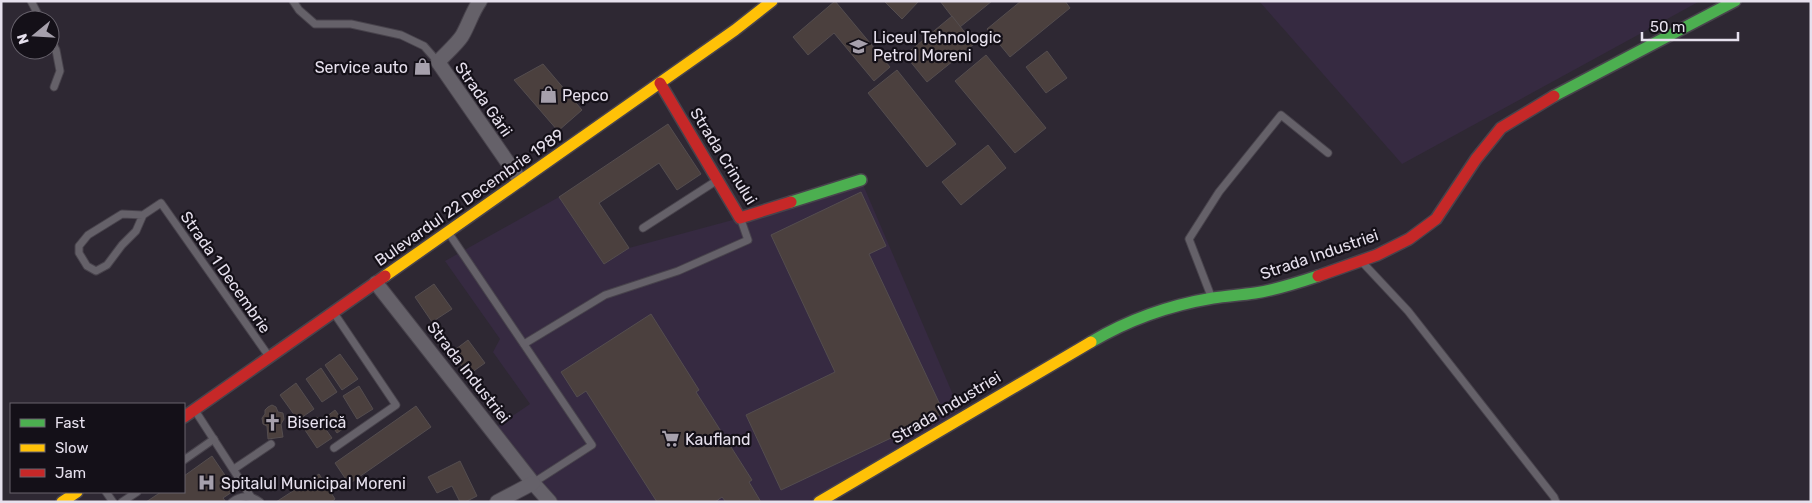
<svg xmlns="http://www.w3.org/2000/svg" width="1812" height="503" font-family="Rubik,sans-serif">
	<style>
		.built { fill: #362a41 }
		.building { fill: #4b403e; stroke: #544d4f }
		.lines { fill: none; stroke-linecap: round; stroke-linejoin: round }
		.lane-casing { stroke: #48434c; stroke-width: 9 }
		.street-casing { stroke: #48434c; stroke-width: 16 }
		.fast-casing { stroke: #48434c; stroke-width: 14 }
		.slow-casing { stroke: #48434c; stroke-width: 14 }
		.jam-casing { stroke: #48434c; stroke-width: 14 }
		.lane { stroke: #656169; stroke-width: 7 }
		.street { stroke: #656169; stroke-width: 14 }
		.fast { stroke: #4caf50; stroke-width: 11 }
		.slow { stroke: #ffc107; stroke-width: 11 }
		.jam { stroke: #c62828; stroke-width: 11 }
		.labels { text-anchor: middle; stroke-width: 4.5; stroke-linejoin: round; paint-order: stroke }
		.poi-label { font-size: 16px; fill: #e6e0ed; stroke: #141018; text-anchor: start }
		.street-label { font-size: 16px; fill: #e6e0ed; stroke: #141018 }
	</style>
	<rect width="100%" height="100%" fill="#2e2833"/>
	<g class="built">
		<polygon points="1259,1 1700,1 1402,164"/>
		<polygon points="861,180 963,418 818,502 550,502 492,430 530,404 493,352 500,339 445,261 559,197 604,264 629,248 740,218"/>
	</g>
	<g class="building">
		<polygon points="835,1 890,67 874,81 834,33 808,55 793,37"/>
		<polygon points="884,1 919,1 902,19"/>
		<polygon points="940,1 992,1 960,27"/>
		<polygon points="1021,1 1065,1 1070,8 1010,57 987,29"/>
		<polygon points="952,16 974,44 927,82 905,55"/>
		<polygon points="1047,51 1067,78 1046,93 1026,67"/>
		<polygon points="986,55 1046,128 1015,153 955,81"/>
		<polygon points="543,64 582,110 558,131 514,80"/>
		<polygon points="897,70 956,144 927,167 868,93"/>
		<polygon points="668,124 701,174 677,190 659,163 599,203 629,248 604,264 559,197"/>
		<polygon points="988,145 1006,168 961,205 942,182"/>
		<polygon points="861,192 886,246 869,254 944,413 781,490 746,415 835,372 771,235"/>
		<polygon points="434,284 452,309 432,322 415,297"/>
		<polygon points="651,314 699,390 696,392 752,480 749,482 761,502 726,502 722,497 715,502 657,502 586,391 577,397 561,372"/>
		<polygon points="468,340 485,363 468,375 452,352"/>
		<polygon points="340,354 358,379 342,390 325,365"/>
		<polygon points="321,368 337,392 322,402 306,379"/>
		<polygon points="296,383 314,409 298,420 280,395"/>
		<polygon points="359,386 373,409 357,419 343,396"/>
		<polygon points="272,405 276,407 278,412 283,413 284,419 281,424 283,437 268,439 267,426 263,424 262,418 265,414 265,410 268,407"/>
		<polygon points="416,406 431,427 349,484 335,463"/>
		<polygon points="335,410 347,426 337,433 326,417"/>
		<polygon points="317,417 332,438 317,448 303,427"/>
		<polygon points="212,456 235,490 223,498 226,502 146,502 161,492 184,492 184,476"/>
		<polygon points="460,461 477,496 465,502 460,502 452,486 437,493 428,477"/>
		<polygon points="319,474 335,499 331,502 276,502"/>
	</g>
	<g class="lines">
		<defs>
			<g id="lane">
				<polyline points="31,1 41,20"/>
				<polyline points="293,1 299,10 315,24 351,24 401,35 424,46 438,62"/>
				<polyline points="50,38 56,50 60,71 54,87"/>
				<polyline points="143,215 136,231 122,245 107,265 96,271 87,266 79,253 79,246 88,235 122,214 143,215 161,203 268,355"/>
				<polyline points="643,228 716,181"/>
				<polyline points="448,232 592,445 533,483"/>
				<polyline points="1363,263 1408,311 1554,497 1556,502"/>
				<polyline points="1211,296 1189,239 1219,192 1281,115 1328,153"/>
				<polyline points="524,344 605,295 678,271 748,240 741,220"/>
				<polyline points="196,412 251,497"/>
				<polyline points="334,448 396,405 334,313"/>
				<polyline points="184,460 214,439"/>
				<polyline points="234,469 271,444"/>
				<polyline points="106,492 113,502"/>
				<polyline points="122,502 137,492"/>
				<path d="M232 502C241 495 251 495 260 502"/>
			</g>
			<g id="street">
				<path d="M480 1C472 12 469 24 462 36 456 45 446 53 438 62L520 180"/>
				<polyline points="376,283 533,483 550,502"/>
				<polyline points="497,502 533,483"/>
			</g>
			<g id="fast">
				<polyline points="1554,96 1735,1"/>
				<polyline points="791,202 861,180"/>
				<path d="M1091 342C1128 320 1171 305 1213 298 1227 296 1241 295 1255 293 1276 290 1297 283 1318 276"/>
			</g>
			<g id="slow">
				<polyline points="385,276 735,30 772,1"/>
				<polyline points="62,502 77,492"/>
				<polyline points="819,502 1091,342"/>
			</g>
			<g id="jam">
				<polyline points="660,83 740,218 791,202"/>
				<polyline points="1318,276 1377,255 1409,239 1436,219 1476,159 1501,128 1554,96"/>
				<polyline points="184,417 385,276"/>
			</g>
		</defs>
		<use href="#lane" class="lane-casing"/>
		<use href="#street" class="street-casing"/>
		<use href="#fast" class="fast-casing"/>
		<use href="#slow" class="slow-casing"/>
		<use href="#jam" class="jam-casing"/>
		<use href="#lane" class="lane"/>
		<use href="#street" class="street"/>
		<use href="#fast" class="fast"/>
		<use href="#slow" class="slow"/>
		<use href="#jam" class="jam"/>
	</g>
	<defs>
		<symbol id="school-bare" viewBox="-9 -9 18 18"><path d="M0-5L7-2L0 1L-7-2ZM-4 1L0 2.5L4 1V4Q0 6-4 4Z" fill="#a6a0ac" stroke="#141018" stroke-width="2.5" paint-order="stroke"/></symbol>
		<symbol id="shop-bare" viewBox="-9 -9 18 18"><path d="M-5-2.5h2.3a2.7 3.5 0 0 1 5.4 0H5L5.5 6h-11ZM-1.5-2.5h3a1.5 2.3 0 0 0-3 0Z" fill="#a6a0ac" stroke="#141018" stroke-width="2.5" paint-order="stroke"/></symbol>
		<symbol id="church-bare" viewBox="-9 -9 18 18"><path d="M-1.2-6h2.4v3.5h3.3v2.4h-3.3V6h-2.4V-.1h-3.3v-2.4h3.3Z" fill="#a6a0ac" stroke="#141018" stroke-width="2.5" paint-order="stroke"/></symbol>
		<symbol id="supermarket-bare" viewBox="-9 -9 18 18"><path d="M-6-5.5h2.5l.6 2H6L4.5 2H-2.5L-4.4-4H-6ZM-1.5 3.2a1.3 1.3 0 1 0 .1 0ZM3 3.2a1.3 1.3 0 1 0 .1 0Z" fill="#a6a0ac" stroke="#141018" stroke-width="2.5" paint-order="stroke"/></symbol>
		<symbol id="hospital-bare" viewBox="-9 -9 18 18"><path d="M-5-5h3v3.5h4V-5h3V5h-3V1.5h-4V5h-3Z" fill="#a6a0ac" stroke="#141018" stroke-width="2.5" paint-order="stroke"/></symbol>
	</defs>
	<g fill-rule="evenodd">
		<use href="#school-bare" x="846" y="34" width="25" height="25"/>
		<use href="#shop-bare" x="410" y="54" width="25" height="25"/>
		<use href="#shop-bare" x="536" y="82" width="25" height="25"/>
		<use href="#church-bare" x="260" y="410" width="25" height="25"/>
		<use href="#supermarket-bare" x="658" y="426" width="25" height="25"/>
		<use href="#hospital-bare" x="194" y="470" width="25" height="25"/>
	</g>
	<g class="labels">
		<g class="poi-label">
			<text x="873" y="43">Liceul Tehnologic<tspan x="873" dy="18">Petrol Moreni</tspan></text>
			<text x="408" y="73" text-anchor="end">Service auto</text>
			<text x="562" y="101">Pepco</text>
			<text x="287" y="428">Biserică</text>
			<text x="685" y="445">Kaufland</text>
			<text x="221" y="489">Spitalul Municipal Moreni</text>
		</g>
		<g class="street-label">
			<text transform="translate(484 99) rotate(55)" y="6">Strada Gării</text>
			<text transform="translate(724 156) rotate(58)" y="6">Strada Crinului</text>
			<text transform="translate(469 197) rotate(-35)" y="6">Bulevardul 22 Decembrie 1989</text>
			<text transform="translate(1319 254) rotate(-19)" y="6">Strada Industriei</text>
			<text transform="translate(226 272) rotate(55)" y="6">Strada 1 Decembrie</text>
			<text transform="translate(469 372) rotate(52)" y="6">Strada Industriei</text>
			<text transform="translate(946 407) rotate(-31)" y="6">Strada Industriei</text>
		</g>
	</g>
	<rect width="1812" height="503" fill="none" stroke="#e6e0ed" stroke-width="5"/>
	<rect x="10" y="403" width="175" height="90" fill="#141018" stroke="#68636d"/>
	<rect x="20" y="419" width="25" height="8" fill="#4caf50" stroke="#68636d"/>
	<text x="55" y="428" font-size="15" fill="#e6e0ed">Fast</text>
	<rect x="20" y="444" width="25" height="8" fill="#ffc107" stroke="#68636d"/>
	<text x="55" y="453" font-size="15" fill="#e6e0ed">Slow</text>
	<rect x="20" y="469" width="25" height="8" fill="#c62828" stroke="#68636d"/>
	<text x="55" y="478" font-size="15" fill="#e6e0ed">Jam</text>
	<g transform="translate(35 35) rotate(252)"><circle r="24" fill="#141018" stroke="#68636d"/>
	<path d="M0-4L9 19L0 12L-9 19Z" fill="#a6a0ac"/>
	<text y="-8" font-size="14" font-weight="bold" text-anchor="middle" fill="#e6e0ed">N</text>
	</g>
	<path d="M1642 32v8h96v-8" fill="none" stroke="#e6e0ed" stroke-width="2.5"/>
	<text x="1650" y="32" font-size="15" fill="#e6e0ed" stroke="#141018" stroke-width="4" paint-order="stroke">50 m</text>
</svg>
